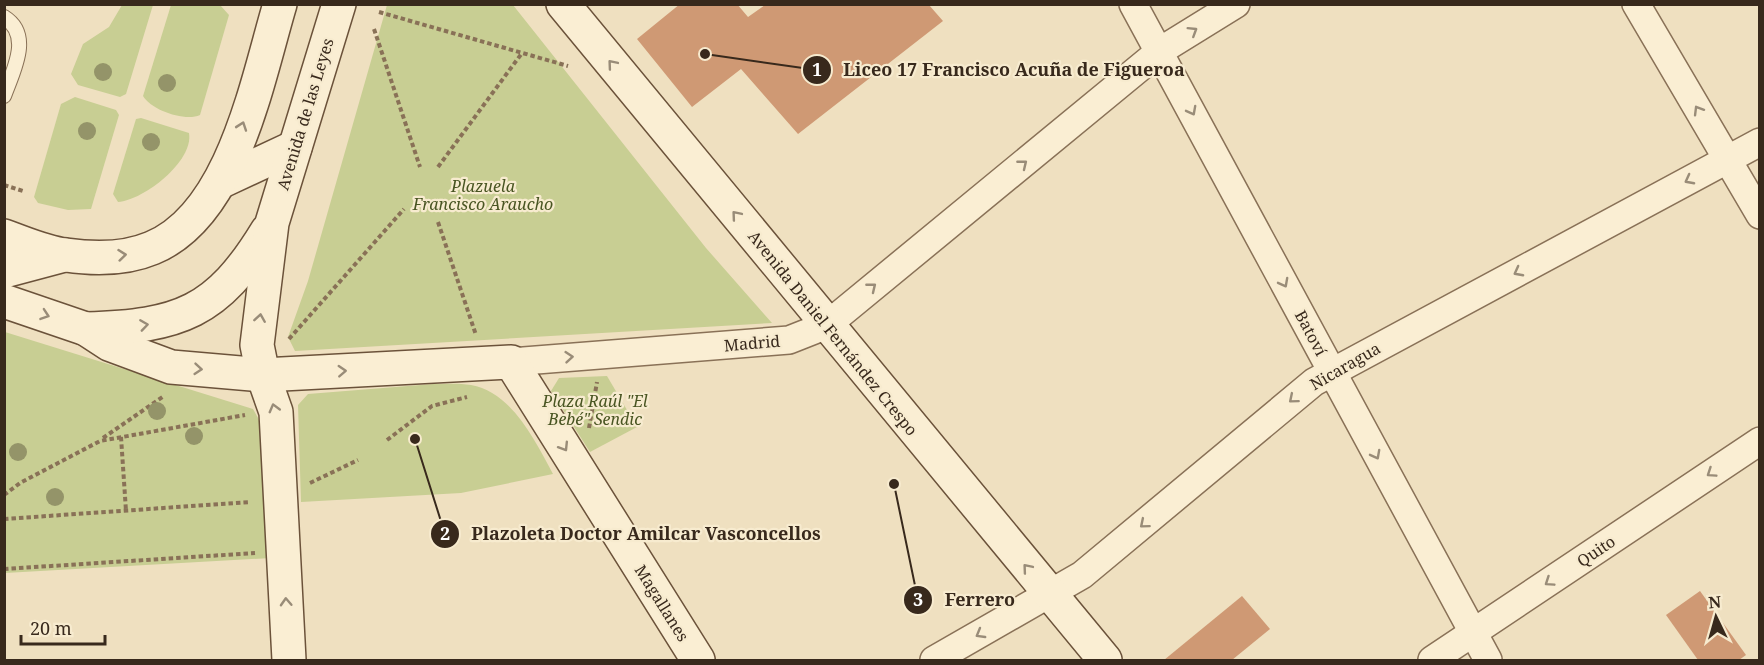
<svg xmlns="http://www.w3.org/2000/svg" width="1764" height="665" font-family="'Noto Serif',serif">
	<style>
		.green { fill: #c8ce93 }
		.building { fill: #cf9974 }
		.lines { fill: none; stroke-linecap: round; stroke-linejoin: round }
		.lane-casing { stroke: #897157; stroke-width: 16 }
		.street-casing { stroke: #897157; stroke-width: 30 }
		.secondary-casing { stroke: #6b523a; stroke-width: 36 }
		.path { stroke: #897157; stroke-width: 4; stroke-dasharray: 4.5 3; stroke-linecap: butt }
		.lane { stroke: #faeed3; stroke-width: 14 }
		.street { stroke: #faeed3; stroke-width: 27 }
		.secondary { stroke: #faeed3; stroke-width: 33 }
		.tree { fill: #949469 }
		.oneway { stroke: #998c78 }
		.labels { text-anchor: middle; stroke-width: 4.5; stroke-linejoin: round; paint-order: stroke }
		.street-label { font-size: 16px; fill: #38291c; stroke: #f7ebcf }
		.park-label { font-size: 16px; font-style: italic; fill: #495522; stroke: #f7ebcf }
		.leader { fill: none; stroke: #38291c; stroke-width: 2 }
		.callout-dot { fill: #38291c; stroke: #f7ebcf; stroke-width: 2 }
		.mark-label { font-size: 18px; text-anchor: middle; font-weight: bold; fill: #fff }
		.callout-label { font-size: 18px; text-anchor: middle; font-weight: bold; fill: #38291c; stroke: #f7ebcf; stroke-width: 4.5; stroke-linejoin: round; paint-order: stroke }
	</style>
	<rect width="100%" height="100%" fill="#efe0c0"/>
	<g class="green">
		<polygon points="122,5 153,5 126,94 120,97 78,85 71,74 83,44 109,27"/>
		<path d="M171 5H220L229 15 200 115C185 122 151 110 143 96Z"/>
		<polygon points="387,5 513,5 706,248 772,323 295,351 288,337 308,281"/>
		<polygon points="75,97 116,110 119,115 91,209 68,210 38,203 34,197 61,104"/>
		<path d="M141 118 189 133C194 161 144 200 118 202L113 194 136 119Z"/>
		<polygon points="5,332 253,409 262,425 271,558 5,573"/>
		<polygon points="607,376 637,427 590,452 551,391 559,378"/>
		<path d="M433 384C445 384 459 383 471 385 512 392 535 441 553 474L461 493 301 502 298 405 308 394Z"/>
	</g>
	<g class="building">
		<polygon points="680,4 737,4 748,17 765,5 929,5 943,21 798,134 741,69 692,107 637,39"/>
		<polygon points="1700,591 1746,655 1739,660 1698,660 1666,615"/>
		<polygon points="1242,596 1270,629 1232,660 1164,660"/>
	</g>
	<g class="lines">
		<defs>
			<path id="lane" d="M4 17C33 35 13 71 4 96"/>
			<g id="street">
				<polyline points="1133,4 1488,660"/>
				<polyline points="1636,4 1760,215"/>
				<polyline points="511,362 789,340 827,325 1160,51 1236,4"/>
				<polyline points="934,660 1082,575 1314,382 1760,142"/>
				<polyline points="1432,660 1760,441"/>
			</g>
			<g id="secondary">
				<polyline points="563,4 1105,660"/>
				<polyline points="222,181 295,147"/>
				<path d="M4 236C24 243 46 253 66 255 93 259 126 259 152 248 233 215 257 81 280 4"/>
				<polyline points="4,271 64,255"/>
				<polyline points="4,301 86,329 109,344 171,367 263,375 511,362 698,660"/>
				<path d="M86 329C180 326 217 313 267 231"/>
				<polyline points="289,660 276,412 263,375 257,345 272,223 339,4"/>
			</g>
		</defs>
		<use href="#lane" class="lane-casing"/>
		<use href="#street" class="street-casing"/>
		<use href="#secondary" class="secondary-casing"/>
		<g class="path">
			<polyline points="379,12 568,66"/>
			<polyline points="374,29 420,167"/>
			<polyline points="438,167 522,53"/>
			<polyline points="4,185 23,191"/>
			<polyline points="438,222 476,335"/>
			<polyline points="289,339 404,209"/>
			<polyline points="589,428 597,382"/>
			<polyline points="121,437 126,511"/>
			<polyline points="103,438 164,396"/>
			<polyline points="387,440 432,406 467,397"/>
			<polyline points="310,483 358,460"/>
			<polyline points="4,495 20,483 100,441 245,415"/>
			<polyline points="4,519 250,502"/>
			<polyline points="4,569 255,553"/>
		</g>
		<use href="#lane" class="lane"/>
		<use href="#street" class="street"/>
		<use href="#secondary" class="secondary"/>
	</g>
	<g class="tree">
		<circle cx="103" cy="72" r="9"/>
		<circle cx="167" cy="83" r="9"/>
		<circle cx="87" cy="131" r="9"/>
		<circle cx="151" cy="142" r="9"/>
		<circle cx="157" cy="411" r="9"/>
		<circle cx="194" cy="436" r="9"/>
		<circle cx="18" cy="452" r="9"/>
		<circle cx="55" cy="497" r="9"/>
	</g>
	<defs><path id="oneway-chevron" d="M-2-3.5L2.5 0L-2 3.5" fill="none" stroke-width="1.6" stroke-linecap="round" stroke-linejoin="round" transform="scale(1.5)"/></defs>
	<g class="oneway">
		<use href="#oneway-chevron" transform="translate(1193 31) rotate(-32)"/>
		<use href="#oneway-chevron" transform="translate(612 64) rotate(-130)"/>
		<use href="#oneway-chevron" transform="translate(1698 110) rotate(-121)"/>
		<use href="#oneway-chevron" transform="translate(1192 111) rotate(62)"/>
		<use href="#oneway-chevron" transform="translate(242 126) rotate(-71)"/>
		<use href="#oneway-chevron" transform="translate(1023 164) rotate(-39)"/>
		<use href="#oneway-chevron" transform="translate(1689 180) rotate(152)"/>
		<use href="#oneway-chevron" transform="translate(736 215) rotate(-130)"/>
		<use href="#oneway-chevron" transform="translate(122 255) rotate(-6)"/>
		<use href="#oneway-chevron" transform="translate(1518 272) rotate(152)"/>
		<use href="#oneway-chevron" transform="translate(1284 283) rotate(62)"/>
		<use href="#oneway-chevron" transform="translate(872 287) rotate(-39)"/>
		<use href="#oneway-chevron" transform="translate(45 315) rotate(19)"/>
		<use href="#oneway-chevron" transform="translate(260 318) rotate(-81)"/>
		<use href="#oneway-chevron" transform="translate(144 325) rotate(-8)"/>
		<use href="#oneway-chevron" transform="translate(569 357) rotate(-5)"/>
		<use href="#oneway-chevron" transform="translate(198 369) rotate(5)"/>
		<use href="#oneway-chevron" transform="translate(342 371) rotate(-3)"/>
		<use href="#oneway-chevron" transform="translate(1293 399) rotate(140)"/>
		<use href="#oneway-chevron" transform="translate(274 408) rotate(-105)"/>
		<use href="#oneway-chevron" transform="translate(564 447) rotate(58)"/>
		<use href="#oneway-chevron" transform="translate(1376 455) rotate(62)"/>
		<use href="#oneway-chevron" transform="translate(1711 473) rotate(146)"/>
		<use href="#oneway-chevron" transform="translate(1144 524) rotate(140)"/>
		<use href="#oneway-chevron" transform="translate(1027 568) rotate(-130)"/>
		<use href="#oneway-chevron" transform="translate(1549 582) rotate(146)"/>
		<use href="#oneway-chevron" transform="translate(286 602) rotate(-93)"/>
		<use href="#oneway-chevron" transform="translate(980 634) rotate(150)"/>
	</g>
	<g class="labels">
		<g class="street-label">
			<text transform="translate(305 114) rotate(-73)" y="6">Avenida de las Leyes</text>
			<text transform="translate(833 333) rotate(51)" y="6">Avenida Daniel Fernández Crespo</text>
			<text transform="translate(1311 333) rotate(62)" y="6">Batoví</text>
			<text transform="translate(752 343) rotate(-5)" y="6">Madrid</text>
			<text transform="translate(1345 366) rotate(-30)" y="6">Nicaragua</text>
			<text transform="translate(1596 551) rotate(-34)" y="6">Quito</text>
			<text transform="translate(662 603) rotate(58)" y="6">Magallanes</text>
		</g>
		<g class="park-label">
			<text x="483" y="192">Plazuela<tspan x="483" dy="18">Francisco Araucho</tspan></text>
			<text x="595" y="407">Plaza Raúl "El<tspan x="595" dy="18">Bebé" Sendic</tspan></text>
		</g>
	</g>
	<path class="leader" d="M705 54L817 70M415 439L445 534M894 484L918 600"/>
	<g class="callout-dot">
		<circle cx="705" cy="54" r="6"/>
		<circle cx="415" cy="439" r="6"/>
		<circle cx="894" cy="484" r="6"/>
		<circle cx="817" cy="70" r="15"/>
		<circle cx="445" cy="534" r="15"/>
		<circle cx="918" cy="600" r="15"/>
	</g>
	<g class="mark-label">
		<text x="817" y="76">1</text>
		<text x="445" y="540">2</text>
		<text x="918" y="606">3</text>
	</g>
	<g class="callout-label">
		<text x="1014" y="76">Liceo 17 Francisco Acuña de Figueroa</text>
		<text x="646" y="540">Plazoleta Doctor Amilcar Vasconcellos</text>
		<text x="980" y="606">Ferrero</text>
	</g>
	<rect width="1764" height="665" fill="none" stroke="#38291c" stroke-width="12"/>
	<g transform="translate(1716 617) rotate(355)" stroke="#f7ebcf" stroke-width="4.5" paint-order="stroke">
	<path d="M0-4.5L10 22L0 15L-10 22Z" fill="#38291c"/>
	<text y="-9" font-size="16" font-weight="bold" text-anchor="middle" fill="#38291c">N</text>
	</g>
	<path d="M21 635v9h84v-9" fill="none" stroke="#38291c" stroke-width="3"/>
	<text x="30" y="635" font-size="18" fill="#38291c" stroke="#f7ebcf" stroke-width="4.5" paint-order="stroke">20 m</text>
</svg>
